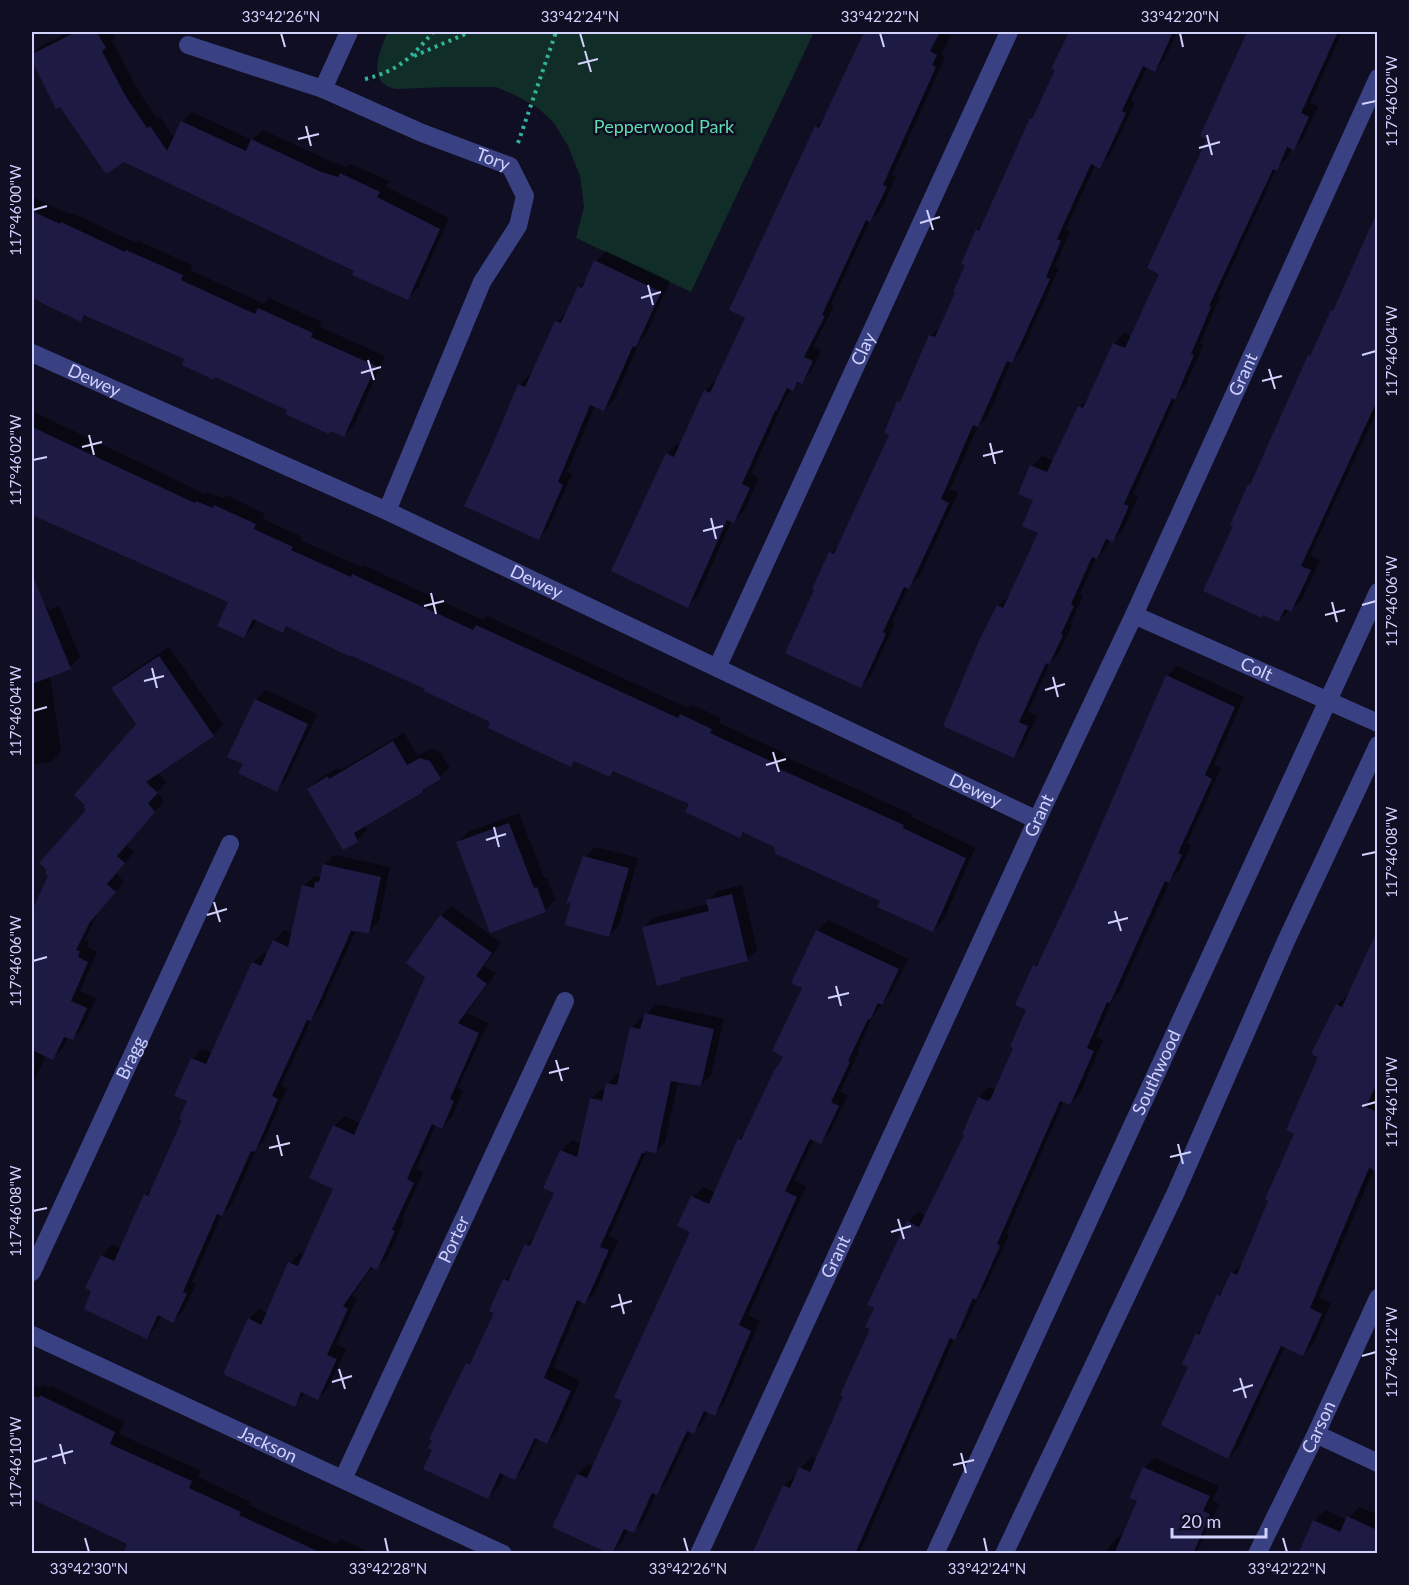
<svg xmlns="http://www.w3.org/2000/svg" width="1409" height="1585" font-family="Lato,sans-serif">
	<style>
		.green { fill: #112d28 }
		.shadow { fill: #0007; fill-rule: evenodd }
		.building { fill: #1d1b44 }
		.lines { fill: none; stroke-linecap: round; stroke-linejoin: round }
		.path { stroke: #30b499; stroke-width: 4; stroke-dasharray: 3 4.5; stroke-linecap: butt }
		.minor { stroke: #3a4182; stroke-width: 18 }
		.ticks { fill: none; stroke: #d1d2fe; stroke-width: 2 }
		.labels { text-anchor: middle; stroke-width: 5; stroke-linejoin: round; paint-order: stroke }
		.park-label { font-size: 18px; fill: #5edeac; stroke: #0f0e23 }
		.street-label { font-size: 18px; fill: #d1d2fe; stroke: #0f0e23 }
		.neatline { fill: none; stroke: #d1d2fe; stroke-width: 2 }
		.ticks-label { font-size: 15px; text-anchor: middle; fill: #d1d2fe }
	</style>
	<rect width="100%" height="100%" fill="#0f0e23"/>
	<path class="green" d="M388 32H814L691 292 576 238 584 207 580 176 568 146 554 123 537 107 517 96 496 87H446L396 89C366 84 379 50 388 32Z"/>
	<g class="shadow">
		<polygon points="69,32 112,32 115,37 112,40 136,87 157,119 160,117 174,138 182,122 192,112 252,140 263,130 330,161 347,167 351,164 389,181 386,187 449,218 418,288 408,298 60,106 57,107 32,55 41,46"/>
		<polygon points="866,32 952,32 941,55 945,57 892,175 896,177 880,211 870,220 831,304 834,306 813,347 821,350 811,372 801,382 791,389 783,403 751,474 759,478 744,511 734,521 732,520 698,596 688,606 667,454 677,444 681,446 705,391 715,381 717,382 747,317 816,127 825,119"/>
		<polygon points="1071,32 1177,32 1164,60 1154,70 1147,67 1131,101 1135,103 1109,157 1099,167 1095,165 1066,229 1070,231 1055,267 1059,268 1022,351 1011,362 988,416 978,426 950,489 958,493 919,577 908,587 892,622 895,623 871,676 861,686 831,553 842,542 891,435 899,402 903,397 930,336 942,326 967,265 977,230 985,222 1031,119 1035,115 1057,70 1053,68"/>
		<polygon points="1248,32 1342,32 1310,103 1318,106 1303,139 1293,149 1292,148 1286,159 1277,168 1218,296 1220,297 1200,344 1203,345 1195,364 1184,388 1178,394 1133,494 1138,496 1123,530 1113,540 1110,539 1107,547 1096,558 1080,594 1083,596 1070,624 1072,625 1059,653 1051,661 1028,712 1037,716 1023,746 1013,756 998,606 1008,596 1010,596 1040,532 1032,466 1042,456 1054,461 1079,407 1089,397 1114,344 1124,333 1132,337 1161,273 1209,138 1202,135"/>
		<polygon points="32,197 70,214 72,213 136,243 138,241 192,265 190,270 264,304 269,298 322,322 320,327 385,356 354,425 344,435 186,358 87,314 81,320 32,296"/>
		<polygon points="1378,208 1378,409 1310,555 1320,560 1301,601 1278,620 1235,526 1232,524 1250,485 1254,481 1309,356 1314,350 1354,268"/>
		<polygon points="606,251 670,281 646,335 640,341 614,400 604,410 595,406 567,472 572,474 548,528 538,538 519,385 529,375 532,376 557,322 567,312 579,287 588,278 596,261"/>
		<polygon points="32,411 205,494 207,492 223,498 226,495 265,514 263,519 302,537 300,540 361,567 363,565 483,620 487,616 688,708 692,705 721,718 719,723 786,754 784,756 913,815 912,817 975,848 943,921 933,931 882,901 775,846 744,832 740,836 691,803 616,770 610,776 576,760 571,765 427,688 288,626 283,631 257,619 254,626 244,636 230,601 32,514"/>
		<polygon points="59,606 80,657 70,667 50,675 61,752 51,762 32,765 32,613 48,607 49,610"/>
		<polygon points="169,647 223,725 213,735 157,773 167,782 157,792 164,801 126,845 134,852 116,873 124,882 99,910 85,940 89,941 87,947 97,952 80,991 96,998 82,1029 72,1039 68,1037 63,1048 53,1058 46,1055 32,1086 32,914 50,876 138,724 113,688 123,678"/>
		<polygon points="1177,666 1244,697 1214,765 1221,768 1187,843 1191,845 1179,871 1171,879 1120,991 1114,997 1096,1037 1103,1040 1080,1094 1069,1104 1064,1101 1006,1234 1009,1235 985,1288 980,1293 964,1328 954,1339 859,1554 753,1554 784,1486 794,1476 797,1477 801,1468 811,1457 817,1460 872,1328 908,1222 918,1212 926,1216 966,1135 979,1097 989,1087 996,1090 1028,1009 1034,966 1043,957 1079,880 1167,676"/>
		<polygon points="266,690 317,714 286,780 276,790 245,763 229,756 256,700"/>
		<polygon points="404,733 418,756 431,748 440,752 450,768 422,791 365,825 367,830 357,840 343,848 309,789 319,779 338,768 340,770"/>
		<polygon points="519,813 544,878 547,878 555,900 545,910 458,842 468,832"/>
		<polygon points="595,847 638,858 619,925 609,935 585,857"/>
		<polygon points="334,855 390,867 379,921 369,932 356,930 320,1009 312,1018 281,1086 287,1089 264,1140 257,1148 232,1204 222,1214 192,1282 196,1284 183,1311 173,1321 162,1315 156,1327 146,1337 93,1291 87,1288 102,1255 112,1245 121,1249 145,1195 154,1187 184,1119 189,1101 192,1059 202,1049 212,1053 253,963 264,953 268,954 274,940 284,930 293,934 304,886 314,876 322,878 324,865"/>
		<polygon points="742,885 757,950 747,960 684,975 680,979 644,927 654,917 709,904 708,901 718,891"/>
		<polygon points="451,906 501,943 484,966 496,973 467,1013 488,1023 458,1088 463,1091 452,1117 442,1127 436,1124 416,1169 423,1173 401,1220 404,1221 387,1258 377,1268 373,1266 352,1296 357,1298 336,1345 346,1349 328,1388 318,1398 306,1392 294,1405 249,1319 259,1309 267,1313 290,1263 300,1253 304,1255 335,1188 334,1126 345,1116 361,1124 427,976 441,916"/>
		<polygon points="828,920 908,959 891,993 874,1014 857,1051 859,1052 840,1092 848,1095 830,1132 820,1142 814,1139 794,1181 806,1186 748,1315 760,1321 724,1404 714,1414 708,1411 703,1422 693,1432 691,1431 666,1484 656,1493 644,1521 633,1531 628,1529 622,1542 612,1552 554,1526 578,1474 588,1464 594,1467 624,1400 692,1231 693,1197 703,1187 716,1193 739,1139 747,1131 786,1056 804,987 793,982 818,930"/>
		<polygon points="1378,962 1378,1171 1374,1169 1319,1298 1331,1303 1313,1344 1303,1354 1285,1346 1238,1448 1228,1458 1190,1366 1197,1334 1204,1327 1218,1295 1225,1288 1232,1273 1243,1263 1296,1133 1337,1005 1347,995 1349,996"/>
		<path d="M656 1004 724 1019 711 1075 701 1085 678 1081 665 1142 655 1152 647 1150 609 1236 618 1240 595 1292 585 1302 581 1301 553 1367 580 1381 557 1432 547 1442 538 1438 524 1468 514 1479 504 1474 498 1487 488 1497 468 1364 475 1357 496 1313 505 1280 515 1270 526 1245 537 1234 556 1192 545 1188 562 1150 572 1140 581 1144 591 1099 601 1089 606 1090 608 1083 618 1073 621 1074 632 1027 642 1017 645 1018 646 1014ZM596 1098 610 1101H596Z"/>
		<polygon points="32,1384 39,1388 42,1385 49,1388 52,1386 124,1422 119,1434 201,1471 198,1477 250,1502 248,1505 336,1544 341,1539 372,1554 125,1554 129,1544 32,1497"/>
		<polygon points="1154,1458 1219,1486 1212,1500 1219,1504 1196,1554 1106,1554 1111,1544 1121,1534 1124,1535 1139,1500 1144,1468"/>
		<polygon points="1359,1507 1378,1515 1378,1554 1300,1554 1315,1520 1325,1510 1347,1520"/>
	</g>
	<g class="building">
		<polygon points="76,32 97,32 106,48 102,51 126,97 147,128 150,126 167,151 181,121 246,151 251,139 319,171 338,177 340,173 380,192 377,197 440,229 408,300 352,275 354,271 124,162 106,174 60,107 56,109 32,61 32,54"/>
		<polygon points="864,32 940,32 930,51 937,55 932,65 936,67 883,185 887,187 870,222 866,220 822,315 825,316 804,357 813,361 802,384 797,382 793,391 787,388 776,411 775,411 742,484 750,488 734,523 727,520 688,608 611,571 666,453 674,457 704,390 710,393 745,318 729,310 815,126 819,128"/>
		<polygon points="1069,32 1173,32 1155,72 1143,66 1122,111 1126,113 1100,169 1091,164 1057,239 1061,241 1046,277 1050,279 1012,363 1007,361 978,427 973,425 941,499 949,503 909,589 904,587 883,632 886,634 861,688 785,653 814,590 812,589 829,552 834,554 889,435 884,433 897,401 900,402 929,335 935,337 955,293 953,292 965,265 961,264 976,229 979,231 1030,118 1032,119 1055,70 1051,69"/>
		<polygon points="1247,32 1338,32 1301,113 1309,117 1294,150 1287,147 1277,171 1273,169 1209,306 1211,307 1191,354 1194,355 1185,376 1175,400 1172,398 1124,504 1129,506 1113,542 1106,539 1097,559 1092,557 1071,604 1074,606 1061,634 1063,635 1049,665 1046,663 1019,722 1028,726 1014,758 943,726 978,643 997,605 1003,608 1038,533 1022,526 1033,500 1018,494 1030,465 1047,472 1078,406 1083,408 1113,343 1125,348 1159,274 1147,268 1207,139 1200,136"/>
		<polygon points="32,211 60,224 61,222 125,252 126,250 183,275 181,280 255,314 258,308 313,333 311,337 376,366 344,437 331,431 329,434 285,414 287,410 215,377 214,380 182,365 184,359 84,315 81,322 32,298"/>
		<polygon points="1377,212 1377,401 1301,566 1311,570 1291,612 1285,609 1278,622 1263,615 1262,618 1203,591 1233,526 1230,525 1248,484 1250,485 1308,355 1310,356 1331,310 1333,311"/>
		<polygon points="594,260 661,292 636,347 633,346 604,411 590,405 558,482 563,485 539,540 464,506 490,451 518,384 525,387 555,321 561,323 578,286 582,288"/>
		<polygon points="32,427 195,503 196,501 213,508 214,505 256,524 254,529 293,547 291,550 351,577 352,574 473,630 476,625 678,718 680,714 712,729 710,733 777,764 775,767 904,825 903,828 966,858 933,932 877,907 880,901 776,854 774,847 743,832 740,838 685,812 689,804 613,771 610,777 574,761 571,767 488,728 490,722 424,691 425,689 352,656 351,657 286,626 283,633 253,619 244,638 217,626 228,602 32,515"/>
		<polygon points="32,574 71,669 32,684"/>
		<polygon points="159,656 214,736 146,782 158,793 148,803 155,812 117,856 125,863 107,884 116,892 90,922 76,950 80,951 78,957 88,962 71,1001 87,1008 73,1040 64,1037 53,1060 32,1050 32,910 48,876 45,873 47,870 39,863 86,810 83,807 85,805 74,795 136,724 111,688"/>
		<polygon points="1166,675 1235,707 1205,775 1212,779 1178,853 1182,855 1169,883 1165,881 1110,1003 1107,1002 1087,1048 1094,1051 1070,1105 1060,1101 997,1244 1000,1246 976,1300 973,1298 955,1340 950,1338 855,1554 752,1554 783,1485 790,1488 799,1467 810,1472 843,1396 840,1395 870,1329 865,1327 874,1308 867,1305 907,1221 919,1227 964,1135 962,1134 978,1097 988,1101 991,1098 1013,1048 1010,1046 1026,1010 1015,1005 1033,965 1037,966 1078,879"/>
		<polygon points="255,699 308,724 277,792 238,773 243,764 227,757"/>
		<polygon points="393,741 407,765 420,758 430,761 441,779 422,790 423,792 354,833 358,842 343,850 307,789 328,776 329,779"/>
		<polygon points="509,823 534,888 537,887 546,912 490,933 456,842"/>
		<polygon points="583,856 629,868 609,937 565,925 571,902 566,904"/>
		<polygon points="323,864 381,877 369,933 351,931 311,1021 307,1020 272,1096 278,1099 255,1152 251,1151 222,1216 217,1214 183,1292 187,1294 173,1323 158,1315 147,1339 84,1309 91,1291 85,1288 101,1255 114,1261 144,1194 148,1196 182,1120 179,1119 187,1101 174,1096 191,1058 206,1064 252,962 261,966 273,940 288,947 302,885 314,888 315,882 319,882"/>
		<polygon points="732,894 748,961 680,978 681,980 657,986 642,927 709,911 706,900"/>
		<polygon points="440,915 492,953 476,976 487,984 458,1023 479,1033 450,1099 454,1101 442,1129 432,1124 407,1179 414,1183 392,1230 395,1231 377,1270 371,1267 343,1306 348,1309 327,1355 337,1359 318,1400 301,1392 295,1407 223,1374 248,1318 261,1325 288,1262 298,1266 333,1189 309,1178 333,1125 354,1135 425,977 406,963"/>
		<polygon points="816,930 899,969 882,1005 878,1003 870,1020 868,1019 848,1061 850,1062 831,1102 839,1106 821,1144 810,1139 785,1191 797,1197 739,1325 751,1331 715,1416 704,1411 694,1434 687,1431 657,1495 652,1493 634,1533 624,1529 612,1554 610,1554 552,1527 577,1474 587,1478 622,1401 614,1397 690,1232 677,1226 691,1196 709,1204 738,1138 741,1140 774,1071 783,1057 772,1051 802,988 791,983"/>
		<polygon points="1377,931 1377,1083 1366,1107 1377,1112 1377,1172 1369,1168 1310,1308 1322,1314 1303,1356 1281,1346 1228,1459 1161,1425 1188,1367 1182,1364 1196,1333 1199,1335 1217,1294 1220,1296 1231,1272 1237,1275 1268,1201 1265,1199 1294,1134 1286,1130 1318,1057 1311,1054 1336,1004 1342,1007"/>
		<polygon points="645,1013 714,1029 701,1086 671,1081 656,1153 645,1151 645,1153 642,1153 600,1247 609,1250 585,1304 577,1300 544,1378 571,1391 547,1444 535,1438 515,1480 500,1473 488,1499 423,1469 432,1450 428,1448 432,1441 429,1439 466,1363 470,1364 494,1313 489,1311 503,1279 508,1281 525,1244 530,1246 554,1193 543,1188 560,1150 577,1157 590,1098 602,1101 606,1083 617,1085 630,1027 640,1029"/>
		<polygon points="32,1395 39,1398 40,1395 115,1432 110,1444 192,1481 189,1488 241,1512 239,1515 324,1554 123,1554 127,1544 32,1499"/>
		<polygon points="1143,1467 1210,1496 1203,1511 1210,1514 1193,1554 1114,1554 1137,1501 1129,1498"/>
		<polygon points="1347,1516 1377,1530 1377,1554 1298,1554 1313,1520 1340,1532"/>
	</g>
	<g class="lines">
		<g class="path">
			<polyline points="414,56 470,32"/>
			<path d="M365 79C398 71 412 57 433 32"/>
			<polyline points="518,143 556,32"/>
		</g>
		<g class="minor">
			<path id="s1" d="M188 45 323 89 422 133 510 166 525 196 518 226 482 282 387 511"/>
			<polyline points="323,89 349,32"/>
			<path id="s2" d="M32 353 387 511 1037 820"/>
			<path id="s3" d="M1134 615 1378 723"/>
			<path id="s4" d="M717 668 1009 32"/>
			<path id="s5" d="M32 1272 230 844"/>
			<path id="s6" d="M32 1335 503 1554"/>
			<polyline points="1316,1434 1378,1463"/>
			<path id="s7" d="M343 1479 565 1001"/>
			<path id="s8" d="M699 1554 1037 820 1134 615 1378 78"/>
			<path id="s9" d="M935 1554 1378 592"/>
			<polyline points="1004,1554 1176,1192 1286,941 1378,745"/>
			<path id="s10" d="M1257 1554 1316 1434 1378 1298"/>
		</g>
	</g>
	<path class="ticks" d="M281 33 285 47M580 33 584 47M880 33 884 47M1180 33 1183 47M585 51 591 72M578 64 598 59M1362 104 1376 101M306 126 311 146M1207 135 1212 155M298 139 319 134M1199 148 1220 142M33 210 47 206M927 210 933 230M920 223 940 217M648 285 653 305M641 298 661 292M1362 355 1376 351M368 360 374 380M1269 369 1275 389M361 373 381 367M1262 381 1282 376M89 435 94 455M990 443 995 464M82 447 102 442M983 456 1003 451M33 460 47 457M711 518 716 539M703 531 723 526M431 593 436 614M1332 602 1337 622M1362 605 1376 601M424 606 444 601M1325 615 1345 610M152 668 157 688M1053 677 1058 697M144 681 164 676M1045 690 1065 684M33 711 47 707M773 752 779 772M766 765 786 759M494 827 499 847M486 840 506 834M1362 855 1376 852M214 902 220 922M1115 911 1121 931M207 915 227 909M1108 923 1128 918M33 961 47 957M836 986 841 1006M828 998 849 993M556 1060 562 1081M549 1073 569 1068M1362 1106 1376 1102M277 1135 282 1156M1178 1144 1183 1164M269 1148 290 1143M1170 1157 1191 1152M33 1211 47 1208M898 1219 904 1239M891 1232 911 1226M619 1294 624 1314M611 1307 632 1301M1362 1356 1376 1352M339 1369 345 1389M1240 1378 1246 1398M332 1382 352 1376M1233 1391 1253 1385M60 1444 65 1464M961 1453 966 1473M52 1457 73 1451M33 1462 47 1458M953 1465 974 1460M85 1538 89 1552M385 1538 388 1552M684 1538 688 1552M984 1538 987 1552M1283 1538 1287 1552"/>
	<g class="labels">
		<g class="park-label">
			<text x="664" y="133">Pepperwood Park</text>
		</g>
		<g class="street-label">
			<text dy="6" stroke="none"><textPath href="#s1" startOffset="326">Tory</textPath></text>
			<text dy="6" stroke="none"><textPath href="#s4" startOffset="351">Clay</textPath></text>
			<text dy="6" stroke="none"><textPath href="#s8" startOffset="1299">Grant</textPath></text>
			<text dy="6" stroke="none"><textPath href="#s2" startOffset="68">Dewey</textPath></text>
			<text dy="6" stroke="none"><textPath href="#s2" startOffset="554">Dewey</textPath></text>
			<text dy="6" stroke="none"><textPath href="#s3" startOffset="134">Colt</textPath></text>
			<text dy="6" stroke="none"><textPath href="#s2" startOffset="1040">Dewey</textPath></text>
			<text dy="6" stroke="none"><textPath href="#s8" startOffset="813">Grant</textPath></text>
			<text dy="6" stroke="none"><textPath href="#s5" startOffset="236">Bragg</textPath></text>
			<text dy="6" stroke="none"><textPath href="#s9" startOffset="530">Southwood</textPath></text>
			<text dy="6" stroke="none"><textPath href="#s7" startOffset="264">Porter</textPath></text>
			<text dy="6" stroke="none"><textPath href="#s8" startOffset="327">Grant</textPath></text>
			<text dy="6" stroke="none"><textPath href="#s10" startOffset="141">Carson</textPath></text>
			<text dy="6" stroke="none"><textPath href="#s6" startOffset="260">Jackson</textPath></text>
		</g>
	</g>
	<rect width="1409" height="1585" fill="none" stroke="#0f0e23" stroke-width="66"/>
	<path d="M1172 1528v9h94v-9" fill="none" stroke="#d1d2fe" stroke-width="3"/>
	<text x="1181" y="1528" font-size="18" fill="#d1d2fe" stroke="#0f0e23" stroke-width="4.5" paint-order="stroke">20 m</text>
	<rect x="33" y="33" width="1343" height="1519" class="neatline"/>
	<g class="ticks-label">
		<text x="281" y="22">33°42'26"N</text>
		<text x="580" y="22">33°42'24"N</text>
		<text x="880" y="22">33°42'22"N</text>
		<text x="1180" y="22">33°42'20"N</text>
		<text transform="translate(1392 101) rotate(-90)" y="5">117°46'02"W</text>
		<text transform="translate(16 210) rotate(-90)" y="5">117°46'00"W</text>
		<text transform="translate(1392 351) rotate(-90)" y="5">117°46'04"W</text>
		<text transform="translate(16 460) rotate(-90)" y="5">117°46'02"W</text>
		<text transform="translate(1392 601) rotate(-90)" y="5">117°46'06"W</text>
		<text transform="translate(16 711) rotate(-90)" y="5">117°46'04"W</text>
		<text transform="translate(1392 852) rotate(-90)" y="5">117°46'08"W</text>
		<text transform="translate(16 961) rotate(-90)" y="5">117°46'06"W</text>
		<text transform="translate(1392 1102) rotate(-90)" y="5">117°46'10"W</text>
		<text transform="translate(16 1211) rotate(-90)" y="5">117°46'08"W</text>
		<text transform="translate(1392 1352) rotate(-90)" y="5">117°46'12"W</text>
		<text transform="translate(16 1462) rotate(-90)" y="5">117°46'10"W</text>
		<text x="89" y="1574">33°42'30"N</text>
		<text x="388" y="1574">33°42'28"N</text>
		<text x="688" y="1574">33°42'26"N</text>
		<text x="987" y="1574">33°42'24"N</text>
		<text x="1287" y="1574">33°42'22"N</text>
	</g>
</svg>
